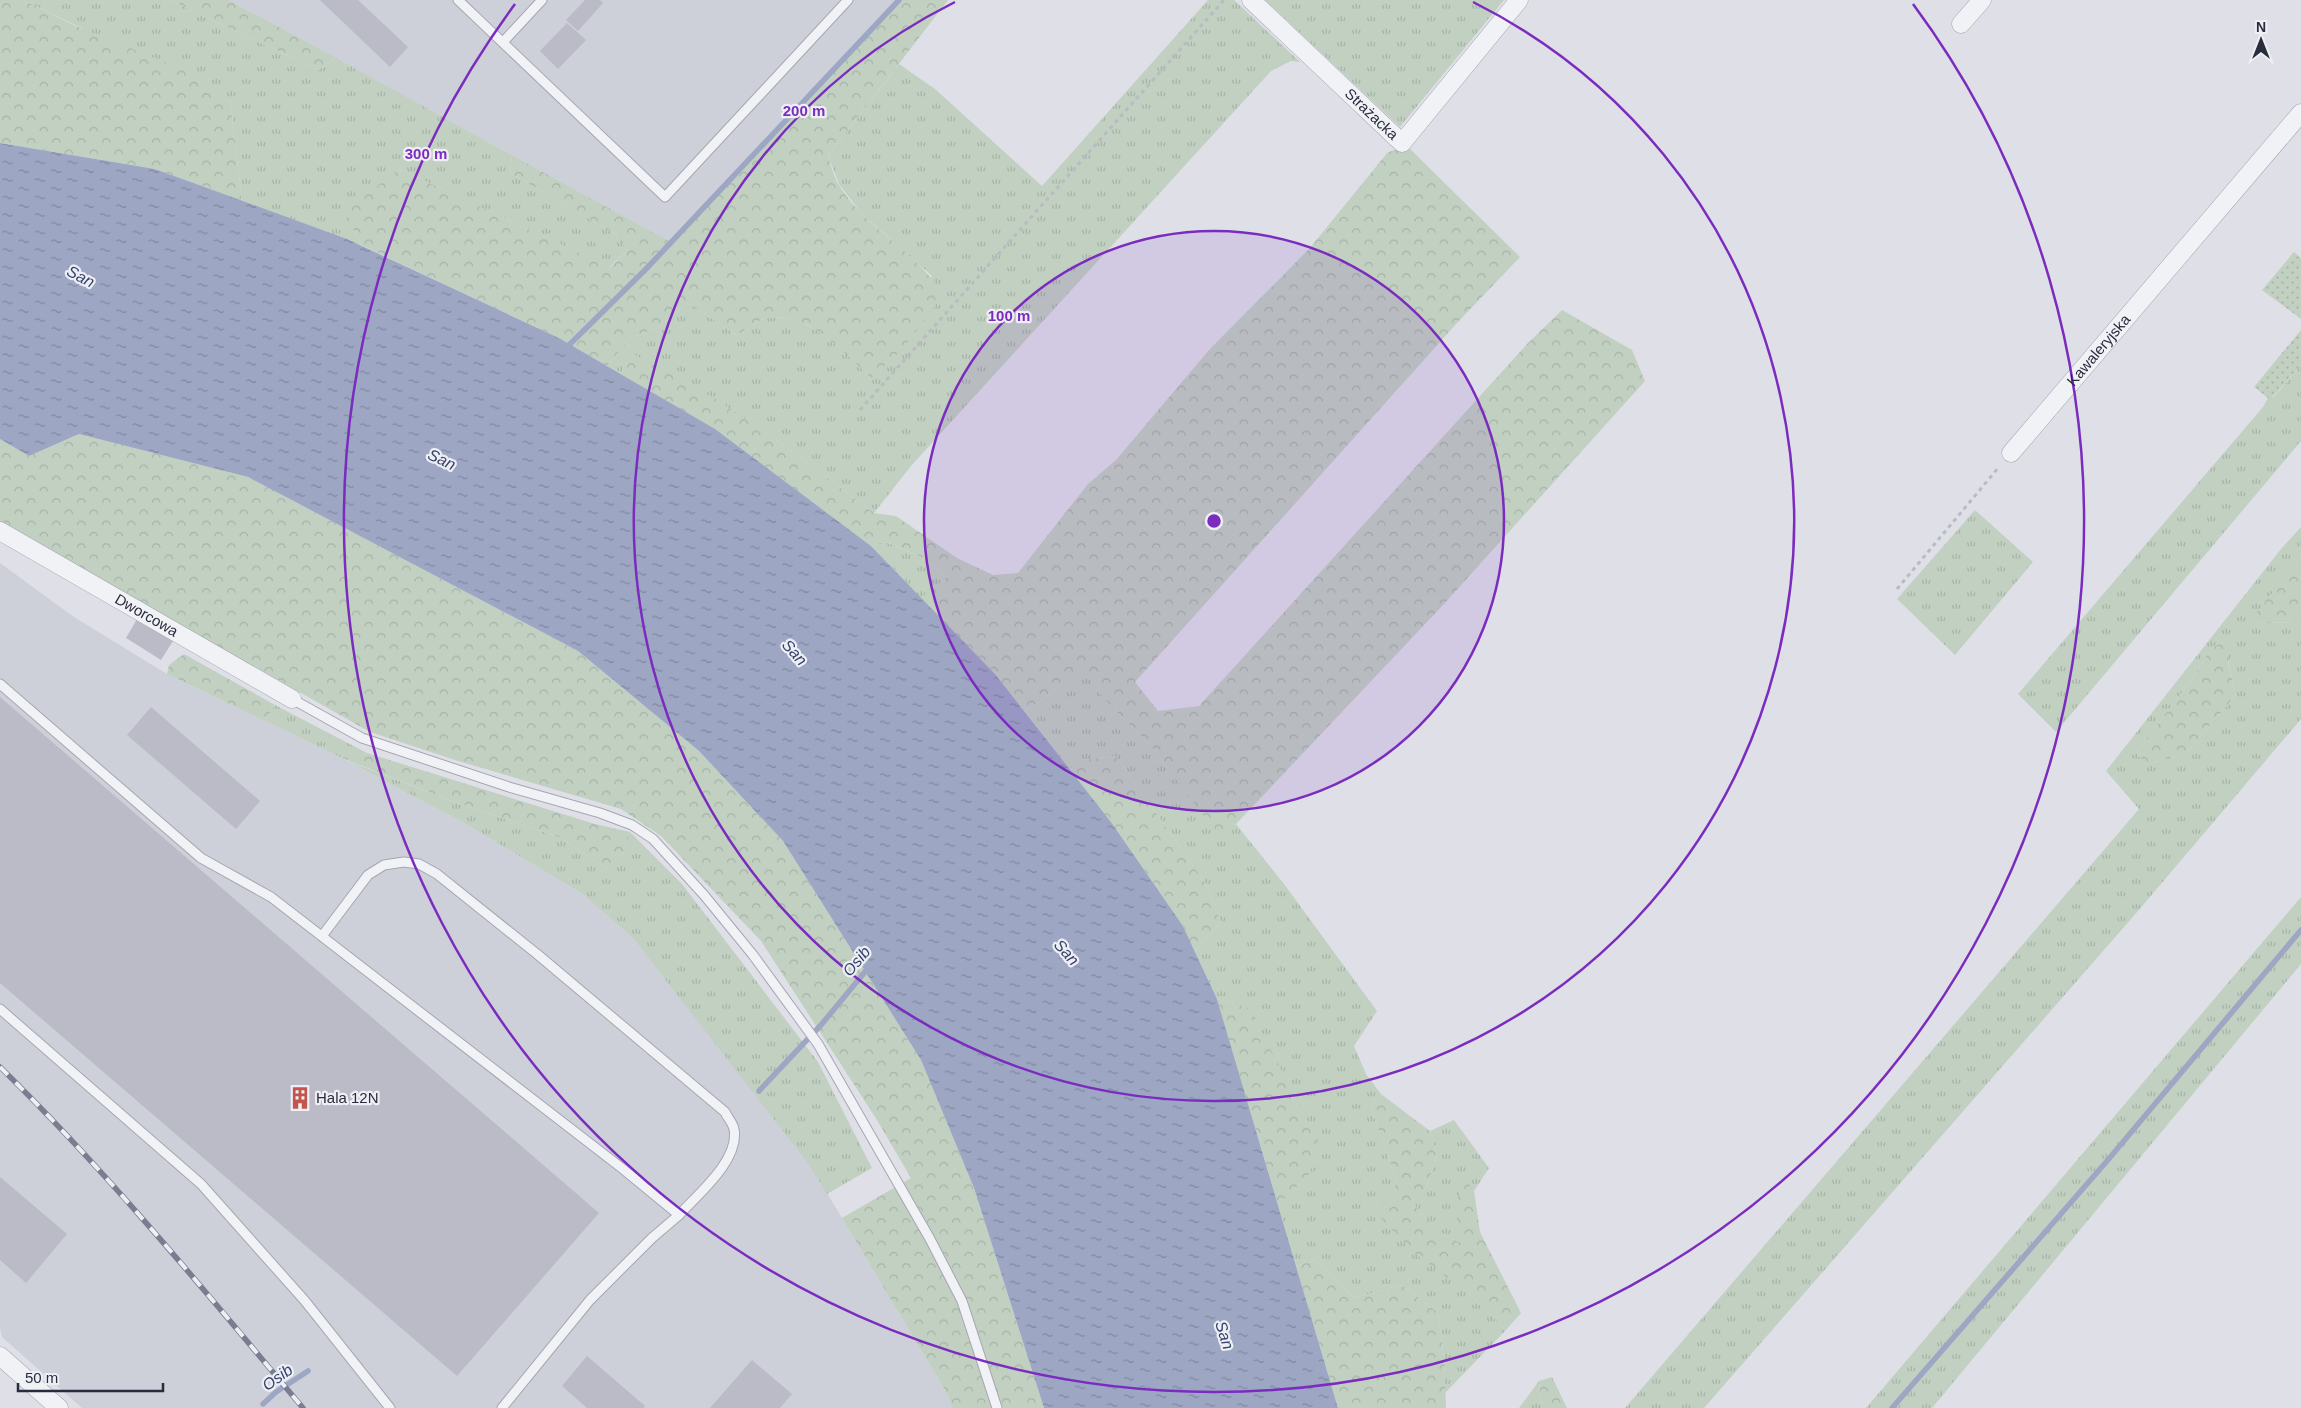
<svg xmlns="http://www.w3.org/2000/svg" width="2301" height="1408" font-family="Helvetica,sans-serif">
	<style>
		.built { fill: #cdcfd9 }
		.grass { fill: url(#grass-tufts); fill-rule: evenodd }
		.forest { fill: url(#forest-crowns) }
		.park { fill: url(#park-dots) }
		.water { fill: url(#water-ripples) }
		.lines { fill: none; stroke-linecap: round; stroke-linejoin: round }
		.stream { stroke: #9da7c4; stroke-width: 5.5 }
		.building { fill: #babbc6 }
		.service-casing { stroke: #a5a6b1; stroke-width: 11 }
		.minor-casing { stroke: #a5a6b1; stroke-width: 19 }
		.path { stroke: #b9bbc2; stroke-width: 3; stroke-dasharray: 4 4; stroke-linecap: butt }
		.service { stroke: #f1f2f6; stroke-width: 9 }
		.minor { stroke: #f1f2f6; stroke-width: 18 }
		.rail-casing { stroke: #7a7d8f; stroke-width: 5.5 }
		.rail { stroke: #eeeff5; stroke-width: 4; stroke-dasharray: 11; stroke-linecap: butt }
		.ring { fill: none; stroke: #7b2cbf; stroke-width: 2.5 }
		.labels { text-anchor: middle; stroke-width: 4.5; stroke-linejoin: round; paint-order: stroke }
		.street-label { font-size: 15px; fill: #292c3d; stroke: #eeeff5 }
		.poi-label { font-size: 15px; fill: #292c3d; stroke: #eeeff5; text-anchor: start }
		.water-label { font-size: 16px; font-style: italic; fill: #37436d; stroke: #eeeff5 }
		.centre { fill: #7b2cbf; stroke: #eeeff5; stroke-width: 2.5 }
		.ring-label { font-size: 15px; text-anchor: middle; font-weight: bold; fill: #7b2cbf; stroke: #eeeff5; stroke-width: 4.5; stroke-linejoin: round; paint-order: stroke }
	</style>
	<defs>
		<pattern id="grass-tufts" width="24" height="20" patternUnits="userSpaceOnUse" patternTransform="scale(1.25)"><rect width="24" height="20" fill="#c1d0c1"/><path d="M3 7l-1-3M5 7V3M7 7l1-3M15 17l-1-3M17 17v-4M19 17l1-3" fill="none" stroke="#a6b3a7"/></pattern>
		<pattern id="forest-crowns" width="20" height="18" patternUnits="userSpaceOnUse" patternTransform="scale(1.25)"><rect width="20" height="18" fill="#c1d0c1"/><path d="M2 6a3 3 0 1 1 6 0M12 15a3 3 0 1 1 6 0" fill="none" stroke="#a6b3a7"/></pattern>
		<pattern id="park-dots" width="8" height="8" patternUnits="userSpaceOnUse" patternTransform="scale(1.25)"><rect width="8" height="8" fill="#c1d0c1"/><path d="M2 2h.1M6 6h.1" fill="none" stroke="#a6b3a7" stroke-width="1.8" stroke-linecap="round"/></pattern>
		<pattern id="water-ripples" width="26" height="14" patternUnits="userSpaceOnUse" patternTransform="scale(1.25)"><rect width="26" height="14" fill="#9da7c4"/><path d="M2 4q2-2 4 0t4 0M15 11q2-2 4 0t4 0" fill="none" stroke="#8088a0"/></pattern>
	</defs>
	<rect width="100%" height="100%" fill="#dfe0e7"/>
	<g class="built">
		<polygon points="229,0 901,0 671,242"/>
		<polygon points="0,563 74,617 167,674 342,758 466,824 581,893 632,937 809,1163 948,1395 952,1408 82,1408 2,1337 0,1328"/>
	</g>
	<g class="grass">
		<polygon points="23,0 170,0 318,70 336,58 512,155 510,173 615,234 628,250 609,267 399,169 346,211 361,245 242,201 230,99"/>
		<path d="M1208 0H1234L1300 62 1291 61 1271 71 911 466 874 513 776 440 633 354 621 374 607 366 630 338 657 328 688 303 737 335C746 330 755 322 764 319 804 308 845 352 871 378L932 276 861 213 839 184 828 156 899 64 935 89 1042 186Z"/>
		<polygon points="1265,0 1504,0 1400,127"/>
		<polygon points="2301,365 2301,441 2056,732 2018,694 2263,407 2268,398 2273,398"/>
		<polygon points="1975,510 2033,562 1955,655 1897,599"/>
		<path d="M2301 527V557L2249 623 2298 622 2301 619V719L2138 911 1704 1408H1625L2139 809 2106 771 2281 549ZM2228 640V661L2236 695 2186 753 2146 765 2136 752 2191 681 2211 648Z"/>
		<polygon points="886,542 924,558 947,577 921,598 871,546"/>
		<polygon points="1086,674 1109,704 1151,746 1216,831 1236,824 1284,884 1377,1011 1354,1046 1366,1074 1381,1094 1371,1108 1397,1183 1469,1294 1506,1330 1445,1393 1444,1358 1438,1313 1402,1285 1354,1298 1315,1260 1296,1266 1278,1205 1308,1176 1249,1008 1217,999 1195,951 1221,922 1206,884 1116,756 1083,760 1069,769 1025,712 1057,688"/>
		<polygon points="275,705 367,753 343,759 449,800 561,838 607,869 624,852 630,832 682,884 818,1062 872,1168 827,1194 808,1163 632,937 581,893 466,824 342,758 265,721"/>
		<polygon points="2301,897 2301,964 1932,1408 1866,1408"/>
		<polygon points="1454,1120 1489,1168 1474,1191 1466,1179 1459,1242 1435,1231 1412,1201 1426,1188 1437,1156 1430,1131"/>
		<polygon points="1539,1381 1542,1408 1519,1408"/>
	</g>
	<g class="forest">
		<polygon points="0,0 23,0 76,26 179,68 230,99 242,201 155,169 0,143"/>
		<polygon points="170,0 229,0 336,58 318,70"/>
		<path d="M901 0H948L828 156C831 165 834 177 839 185 866 229 917 251 943 295L902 350 871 378C845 353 805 308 764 319 755 322 746 330 737 335L688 303 657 328 630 338 607 366 559 338 361 245 345 211 399 169 610 267 628 250 615 234 510 173 512 155 671 242Z"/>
		<polygon points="1408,147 1520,257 1457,323 1135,682 1158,711 1199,706 1528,343 1562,310 1632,350 1645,381 1444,604 1236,824 1216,832 1151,746 1109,704 1086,675 1057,688 1025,712 995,674 921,598 947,577 924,558 887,542 871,546 715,430 621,374 633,354 716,399 776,440 874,513 896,516 957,558 993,575 1018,573 1088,484 1116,460 1209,350 1309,249 1388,152"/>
		<polygon points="79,434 248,477 578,651 699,751 783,841 921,1060 974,1188 1044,1408 952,1408 948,1395 842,1218 911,1178 877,1120 761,941 661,836 621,809 455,760 370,732 0,523 0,439 29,456"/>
		<polygon points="2301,557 2301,619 2298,622 2248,623"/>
		<polygon points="2228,640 2228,662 2236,695 2186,753 2146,765 2136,752 2191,681 2211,648"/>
		<polygon points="184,654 275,705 265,721 167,674 169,665"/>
		<polygon points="367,753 595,824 630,832 624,852 607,869 561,838 449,800 342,758"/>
		<polygon points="1116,756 1206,884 1221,922 1195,951 1183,926 1111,822 1069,769 1083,760"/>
		<polygon points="1217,999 1249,1008 1321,1146 1308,1176 1278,1205"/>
		<polygon points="1381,1094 1430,1131 1437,1156 1426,1188 1412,1201 1435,1231 1459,1242 1456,1201 1466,1179 1474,1191 1480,1232 1521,1313 1506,1330 1469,1294 1413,1252 1377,1214 1397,1183 1371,1108"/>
		<polygon points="1315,1260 1354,1298 1402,1285 1438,1313 1444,1358 1446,1408 1338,1408 1296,1266"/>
		<polygon points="1552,1377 1567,1408 1542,1408 1539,1381"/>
	</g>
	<g class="park">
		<polygon points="2294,252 2301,258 2301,319 2262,290"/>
		<polygon points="2301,330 2301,365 2272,398 2268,398 2254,387"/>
	</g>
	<polygon class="water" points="0,143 155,169 347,239 559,338 715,429 871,546 995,674 1111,822 1183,926 1217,999 1338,1408 1044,1408 974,1188 921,1060 783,841 699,751 578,651 248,477 79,434 29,456 0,439"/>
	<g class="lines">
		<g class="stream">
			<polyline points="565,349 646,269 899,0"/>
			<polyline points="759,1091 821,1025 869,967"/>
			<polyline points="263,1404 276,1392 308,1371"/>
			<polyline points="1892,1408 2107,1161 2301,930"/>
		</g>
	</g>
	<g class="building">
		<polygon points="320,0 358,0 408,47 390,67"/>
		<polygon points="585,0 600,0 603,3 578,31 566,20"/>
		<polygon points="567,23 586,40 558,69 540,51"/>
		<polygon points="137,619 173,641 161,660 126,638"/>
		<polygon points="0,697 599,1213 457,1376 0,983"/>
		<polygon points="151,707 260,801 236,829 127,735"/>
		<polygon points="0,1177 67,1234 26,1283 0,1260"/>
		<polygon points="587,1356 645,1406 644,1408 587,1408 562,1386"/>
		<polygon points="752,1360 792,1394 780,1408 710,1408"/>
	</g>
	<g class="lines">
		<defs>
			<g id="service">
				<polyline points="458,0 665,197 848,0"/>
				<polyline points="503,42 542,0"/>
				<polyline points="0,684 201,858 271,897 623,1169 679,1215 652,1238 590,1300 502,1408"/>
				<polyline points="292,699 362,738 509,787 600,813 632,825 653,839 704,895 753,955 818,1044 930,1239 962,1301 997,1408"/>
				<path d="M322 936 368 875 384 865 404 862 419 864 437 874 537 954 725 1112C727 1117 733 1123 734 1129 740 1160 698 1194 679 1215"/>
				<polyline points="0,1009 201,1184 305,1301 390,1408"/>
			</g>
			<g id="minor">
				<path id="s1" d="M1251 0 1402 143 1519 0"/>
				<polyline points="1961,24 1982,0"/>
				<path id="s2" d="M2011 453 2301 113"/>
				<path id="s3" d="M0 531 292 699"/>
				<polyline points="0,1356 59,1408"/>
			</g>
		</defs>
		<use href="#service" class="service-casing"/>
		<use href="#minor" class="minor-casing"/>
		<g class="path">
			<polyline points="860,410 1224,0"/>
			<polyline points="1897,589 1999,467"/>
		</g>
		<use href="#service" class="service"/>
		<use href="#minor" class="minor"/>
		<defs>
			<path id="rail" d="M0 1067C109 1174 205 1291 303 1408"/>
		</defs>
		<use href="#rail" class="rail-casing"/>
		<use href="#rail" class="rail"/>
	</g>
	<circle cx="1214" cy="521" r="290" fill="#7b2cbf" fill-opacity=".12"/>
	<g class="ring">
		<circle cx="1214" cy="521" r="290"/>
		<path d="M1473 2A580 580 0 1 1 955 2"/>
		<path d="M1913 4A870 870 0 1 1 515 4"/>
	</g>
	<defs>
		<symbol id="building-bare" viewBox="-9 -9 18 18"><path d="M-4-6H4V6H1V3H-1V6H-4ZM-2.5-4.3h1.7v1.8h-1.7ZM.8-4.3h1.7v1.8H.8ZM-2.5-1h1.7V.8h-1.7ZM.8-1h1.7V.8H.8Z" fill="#c2564d" stroke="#eeeff5" stroke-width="2.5" paint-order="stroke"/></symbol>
	</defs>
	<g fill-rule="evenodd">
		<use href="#building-bare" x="284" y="1082" width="32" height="32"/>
	</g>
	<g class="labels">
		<g class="street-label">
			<text dy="5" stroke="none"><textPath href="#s1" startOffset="166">Strażacka</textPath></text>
			<text dy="5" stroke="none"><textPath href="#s2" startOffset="135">Kawaleryjska</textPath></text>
			<text dy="5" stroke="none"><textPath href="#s3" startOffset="169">Dworcowa</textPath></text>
		</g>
		<g class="poi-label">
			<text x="316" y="1103">Hala 12N</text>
		</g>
		<g class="water-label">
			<text transform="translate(81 276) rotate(28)" y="6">San</text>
			<text transform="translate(442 459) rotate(26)" y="6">San</text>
			<text transform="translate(795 652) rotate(48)" y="6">San</text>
			<text transform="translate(1067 952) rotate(48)" y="6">San</text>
			<text transform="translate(856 961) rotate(-50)" y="6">Osib</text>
			<text transform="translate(1225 1335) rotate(72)" y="6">San</text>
			<text transform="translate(277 1377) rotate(-36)" y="6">Osib</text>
		</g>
	</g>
	<circle cx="1214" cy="521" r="8" class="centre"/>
	<g class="ring-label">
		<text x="804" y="116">200 m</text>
		<text x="426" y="159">300 m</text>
		<text x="1009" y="321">100 m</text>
	</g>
	<g transform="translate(2261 40)" stroke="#eeeff5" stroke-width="4" paint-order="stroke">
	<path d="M0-4L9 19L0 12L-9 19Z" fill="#292c3d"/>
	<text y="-8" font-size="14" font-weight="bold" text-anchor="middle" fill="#292c3d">N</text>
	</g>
	<path d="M18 1383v8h145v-8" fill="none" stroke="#292c3d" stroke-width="2.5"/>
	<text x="25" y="1383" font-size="15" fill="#292c3d" stroke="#eeeff5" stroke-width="4" paint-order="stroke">50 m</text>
</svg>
